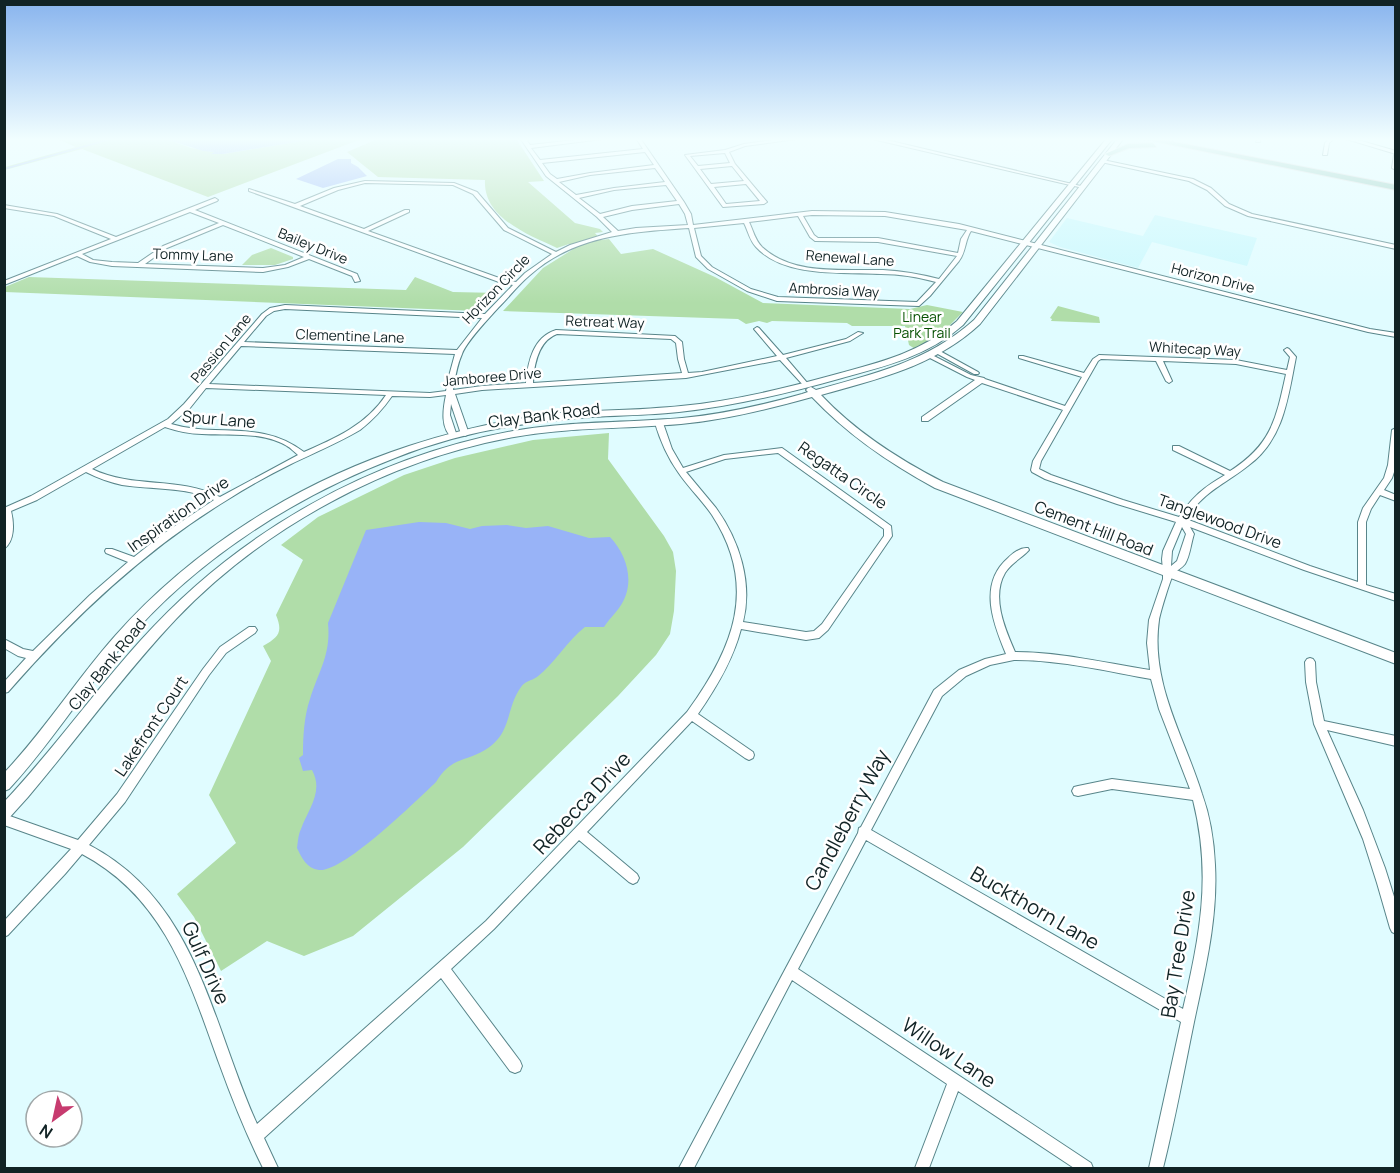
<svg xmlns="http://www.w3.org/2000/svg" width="1400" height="1173" font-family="Manrope,sans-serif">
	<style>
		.built { fill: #c9f8fd }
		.green { fill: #b0dda9 }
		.water { fill: #98b3f7 }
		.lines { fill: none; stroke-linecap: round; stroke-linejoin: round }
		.stream { stroke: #98b3f7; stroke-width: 1.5 }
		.minor-casing { stroke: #58858a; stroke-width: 2 }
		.tertiary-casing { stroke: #58858a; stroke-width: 2 }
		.primary-casing { stroke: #d9dcdc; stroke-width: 2 }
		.minor { fill: #fff; fill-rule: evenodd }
		.tertiary { fill: #fff; fill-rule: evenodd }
		.primary { fill: #89c4b5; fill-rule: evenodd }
		.labels { text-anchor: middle; stroke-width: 5; stroke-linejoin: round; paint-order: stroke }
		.far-street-label { font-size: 14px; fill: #112325; stroke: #fff }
		.far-park-label { font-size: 14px; fill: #065000; stroke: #fff }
		.street-label { font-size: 16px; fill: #112325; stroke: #fff }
		.near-street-label { font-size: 20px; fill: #112325; stroke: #fff }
	</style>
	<rect width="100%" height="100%" fill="#e0fcff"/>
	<polygon class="built" points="1155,215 1257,238 1247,266 1152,242 1138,268 1060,247 1049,242 1067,218 1143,236"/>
	<g class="green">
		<polygon points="55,138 163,138 191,148 223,154 320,138 364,138 208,197 82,149 5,170 5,167 76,147"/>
		<path d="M380 138 517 140 544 181 528 182 575 223 600 229 603 232 595 233 601 240 609 239 621 254 653 249 715 277 763 303 910 309 927 305 963 312 942 333 915 349 909 345 905 326H852L847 323 772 321 767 323 759 321 746 324 738 319 503 311 543 268 575 248 569 244 557 248C529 235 483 218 485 180L378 177 347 152Z"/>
		<polygon points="271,248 293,257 293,259 275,265 242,265 252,255"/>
		<polygon points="29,277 406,290 415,277 453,292 499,293 484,309 477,311 5,292 5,287"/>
		<polygon points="1058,306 1099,317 1100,323 1051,321 1052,319 1050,318"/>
		<path d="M609 433 608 459 664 536 673 552 676 571 674 611 670 634 656 655 618 696 463 847 353 936 304 956 267 941 221 971 194 917 177 894 236 843 209 795 271 661 263 646C279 637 283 632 276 615L303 560 281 545 318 517 404 475 455 458 533 440Z"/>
	</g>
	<g class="water">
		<polygon points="163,138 320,138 223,154 211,154 214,152 203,151"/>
		<polygon points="338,159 351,159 351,163 358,167 367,176 323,188 296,179"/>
		<path d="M419 522 446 523 470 529 482 526 507 525 526 528 548 526 589 538 610 537C628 556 636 585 619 608 614 615 609 619 604 627H585C567 641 555 663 537 677 531 681 525 681 521 687 505 709 513 733 485 750 465 762 451 757 436 782 416 801 343 873 319 870 306 868 302 858 297 848 298 842 298 835 301 829 308 809 324 792 312 770L303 771 299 758 303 755C303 737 304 716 310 699 319 670 331 655 328 623L366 530Z"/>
	</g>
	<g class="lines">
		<polyline class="stream" points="4,169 114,138"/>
		<defs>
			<g id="minor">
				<path d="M520 138H525L530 145 593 138H610L531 148 540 160 643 149 636 138H640L684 202 691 214 693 225 812 211 885 212 959 224 1370 329 1396 333V337L1368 332 971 231C965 240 966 252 959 261L930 296 919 306 777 301 747 291 708 269 696 257 689 228C631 232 575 235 530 275 519 284 509 297 498 308 489 318 466 342 462 354 457 365 455 378 453 390L482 386 526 383C528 362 533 337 556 330L675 336 682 342 684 359 688 373 702 372 777 356 754 329 757 327 759 328 783 355 846 339 858 332 863 333 850 341 786 358 809 385 806 387 804 386 780 360 686 378 482 390 455 394 469 434 465 436 461 434 451 404 450 415 457 436 453 438C440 429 443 409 446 395L430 397 392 396C383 409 373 420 360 430 338 443 314 453 291 464 269 475 247 487 227 500 143 551 72 619 8 692L4 693V682L26 658 18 656 4 648V639L23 649 33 651 90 595 128 562 106 553 105 551 106 549H112L134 557 163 534 214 500C184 486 153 490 122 485 109 482 98 478 86 472L37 500 11 511C14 523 15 541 4 549L6 524 4 508 31 496 168 419 184 404 262 314 270 308 285 305 485 314 513 285 499 282 249 191V189L295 204 334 188 365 181 454 183 477 192 508 228 556 252 570 245 612 232 597 217 546 176ZM645 152 654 165 590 173 557 179 550 174 542 163ZM655 168 665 182 614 188 576 195 559 182 590 175ZM365 183 453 185 473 194 504 230 552 254 525 273 516 282 502 279 368 231 409 212V210H405L364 229 300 206 338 190ZM666 185 677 201 632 206 600 214 579 198 614 190ZM679 204 685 214 688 225 636 228 618 231 603 217 632 210ZM812 215 885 216 967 230 961 239 958 253 878 238H818L814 235 803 216ZM798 216 810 237 815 241 878 242 957 256 939 279C920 274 902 271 883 270 844 269 793 276 762 247 755 240 753 230 749 222ZM744 223C748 231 750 241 756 247 784 278 843 272 881 274 900 274 918 277 936 282L917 302 778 297 751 289 712 267 701 256 694 228ZM285 309 482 318 457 350 244 342 266 316 274 311ZM557 334 671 339 676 343 678 359 682 373 533 383C534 365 538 341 557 334ZM241 346 455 354 449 376 446 391 430 393 209 384ZM206 388 386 395C366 425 336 438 304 452 261 419 218 438 171 424L190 408ZM165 427C177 431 189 434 202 434 230 436 262 431 287 446 291 448 294 452 298 455L220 497C178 476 133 489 92 469Z"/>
				<path d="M787 138H803L745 146 729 152 735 164 767 202 764 204 723 207 685 155 725 150 744 144ZM725 153 730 163 698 166 690 156ZM732 166 744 181 711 184 700 169ZM746 184 760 201 726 204 714 187Z"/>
				<polygon points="868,138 878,138 1085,187 1083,188"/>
				<polygon points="1257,138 1261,138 1260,142 1256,142"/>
				<polygon points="1330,138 1335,138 1329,143 1327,155 1323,155 1325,143"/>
				<polygon points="1343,138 1351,138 1396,151 1396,154"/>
				<polygon points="1394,155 1396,155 1396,169 1394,169 1392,168"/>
				<polygon points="1103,160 1193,179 1211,188 1229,204 1252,214 1396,245 1396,249 1248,216 1225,206 1207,190 1189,181 1101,162"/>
				<path d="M215 198 218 200 217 201 195 210 357 274 360 281 355 282 352 276 309 259 288 267 263 272 112 266 90 262 77 256 4 285V281L111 239 54 216 4 208V205L57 214 116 237ZM190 212 219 223 163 246 138 263 112 262 93 260 82 254ZM223 225 304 257 285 265 263 268 145 264 167 248Z"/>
				<path d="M1287 348 1289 349 1296 357C1288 397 1284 439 1249 465 1224 485 1205 490 1186 519L1310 566 1358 582V522L1363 508 1384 478 1388 465 1392 430 1396 428V466L1392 478 1384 490 1396 495V501L1380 495 1371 509 1366 522V585L1396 594V601L1304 570 1190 527 1194 534C1191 543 1190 556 1185 564 1182 568 1177 570 1174 573 1171 577 1160 613 1159 620 1150 683 1184 736 1202 794 1210 816 1214 841 1215 865 1218 918 1205 970 1194 1022 1184 1071 1175 1120 1163 1168H1149L1181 1022 866 840 798 969 1091 1163 1093 1168H1074L958 1091 929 1168H915L947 1084 792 980 694 1168H679L858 833 859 828 861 827 934 690 959 670 985 659 1006 654C993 623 978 584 1008 558 1013 553 1021 547 1028 548L1029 550C1022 558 1011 563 1005 573 991 597 1005 629 1015 652 1061 652 1105 663 1150 670L1147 643 1149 620 1163 579V571L1162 559 1163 551 1176 522 1117 504 1045 479 1032 472 1031 470 1033 461 1063 410 982 383 928 421H922V417L975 380 967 377 928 357V355H932L971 375 984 378 985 379 1065 406 1082 377 1019 358V356H1023L1084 373 1093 359 1099 355 1236 360 1287 370 1290 357 1284 350ZM1101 359 1156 361 1166 381 1169 383 1172 381 1163 361 1236 364 1286 374C1276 420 1271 445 1230 471L1179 446H1173V450L1225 475C1204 487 1192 497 1179 517L1123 500 1051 475 1039 469 1041 461 1098 361ZM1182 527 1186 534 1177 561 1171 566 1172 551ZM1014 660C1061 660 1105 671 1151 679L1159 709 1190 789 1112 779 1078 786 1074 787 1072 791 1074 795 1078 796 1112 789 1193 800C1212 876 1200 934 1183 1009L871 830 942 696 966 676 990 665Z"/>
				<polygon points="938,350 978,372 979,373 978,374 974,374 936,353 935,352"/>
				<path d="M656 421H659L663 423 672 449 683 468 724 455 782 448 891 526 892 536 828 630 819 638 806 640 741 629C733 660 716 688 698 714L753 752 754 755 753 758 749 760 745 758 692 721 587 832 637 874 639 878 637 882 633 884 629 882 579 840 494 929 451 969 520 1061 522 1066 520 1071 515 1073 510 1071 441 978 264 1138 278 1168H263C246 1134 232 1099 219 1063 189 980 165 898 82 854L65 874 8 935 4 937V921L71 849 4 825V814L78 840 117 794 203 669 220 647 249 627H255L257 630 255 633 226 653 209 675 125 802 89 845C198 902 211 1023 257 1124L486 921 687 712C733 649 759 587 712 515 702 500 688 487 678 472 668 458 660 440 655 423ZM778 453 884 529V536L822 624 814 631 806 632 743 622C753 582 739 540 716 508 706 496 696 484 686 472L725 459Z"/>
				<polygon points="1310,658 1313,659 1315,662 1316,682 1324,721 1396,736 1396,746 1327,730 1363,810 1385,868 1396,903 1396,934 1392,932 1390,928 1377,883 1363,839 1314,724 1306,682 1305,662 1307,659"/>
			</g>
			<g id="tertiary">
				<path d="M1107 138H1113L963 325C928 356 886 366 842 378 789 393 735 406 679 412 642 416 605 415 568 419 509 424 450 436 395 458 293 497 194 561 123 645 83 691 51 744 9 789L4 791V773C45 730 76 680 115 636 192 549 298 482 409 446 461 429 516 417 570 412 607 410 644 410 681 406 734 401 786 388 837 374 881 362 922 352 957 321Z"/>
				<path d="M1118 138H1124L980 324C935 366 878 379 821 395 856 432 898 459 943 482L1396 653V664L935 488C889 463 848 435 812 397 769 409 725 420 681 424 625 429 570 427 514 437 388 460 265 526 176 619 123 675 78 738 28 797L9 818 4 820V802C53 750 94 692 141 640 238 532 371 457 513 431 569 421 625 423 682 418 723 414 763 405 802 394L808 392 806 390 808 388 811 387 816 390C873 374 929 361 974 320Z"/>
			</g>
			<g id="primary">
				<polygon points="1138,138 1154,138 1396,185 1396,190"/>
				<polygon points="1153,143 1156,147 1129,148 1109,156 1105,154 1128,144"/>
			</g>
		</defs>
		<use href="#minor" class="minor-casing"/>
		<use href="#tertiary" class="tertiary-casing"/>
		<use href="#primary" class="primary-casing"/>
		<use href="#minor" class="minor"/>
		<use href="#tertiary" class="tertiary"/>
		<use href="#primary" class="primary"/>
	</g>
	<linearGradient id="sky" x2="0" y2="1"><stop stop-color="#88b4ee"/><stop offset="0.46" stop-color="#f1feff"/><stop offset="1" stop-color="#f1feff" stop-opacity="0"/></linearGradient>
	<rect width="1400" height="303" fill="url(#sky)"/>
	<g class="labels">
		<g class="far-street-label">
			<text transform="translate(313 246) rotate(22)" y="5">Bailey Drive</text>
			<text transform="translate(193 255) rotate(2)" y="5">Tommy Lane</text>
			<text transform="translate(850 258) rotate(4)" y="5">Renewal Lane</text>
			<text transform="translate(1213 278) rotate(14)" y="5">Horizon Drive</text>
			<text transform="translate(496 289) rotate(-46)" y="5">Horizon Circle</text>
			<text transform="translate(834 290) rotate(3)" y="5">Ambrosia Way</text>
			<text transform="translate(605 322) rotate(2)" y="5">Retreat Way</text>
			<text transform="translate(350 336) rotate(2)" y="5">Clementine Lane</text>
			<text transform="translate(221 348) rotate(-50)" y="5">Passion Lane</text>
			<text transform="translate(1195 349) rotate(3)" y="5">Whitecap Way</text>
			<text transform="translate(492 377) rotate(-5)" y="5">Jamboree Drive</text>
		</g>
		<g class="far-park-label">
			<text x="922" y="322">Linear<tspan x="922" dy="16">Park Trail</tspan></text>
		</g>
		<g class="street-label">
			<text transform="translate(544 415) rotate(-7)" y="6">Clay Bank Road</text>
			<text transform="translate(219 419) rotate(5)" y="6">Spur Lane</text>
			<text transform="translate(843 475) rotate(35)" y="6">Regatta Circle</text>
			<text transform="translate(178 514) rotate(-35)" y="6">Inspiration Drive</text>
			<text transform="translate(1220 521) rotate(20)" y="6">Tanglewood Drive</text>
			<text transform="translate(1094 528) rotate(21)" y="6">Cement Hill Road</text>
			<text transform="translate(107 664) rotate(-51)" y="6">Clay Bank Road</text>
			<text transform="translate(151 726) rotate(-56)" y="6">Lakefront Court</text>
		</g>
		<g class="near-street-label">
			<text transform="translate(582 803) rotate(-47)" y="7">Rebecca Drive</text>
			<text transform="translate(847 820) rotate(-62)" y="7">Candleberry Way</text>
			<text transform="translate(1035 908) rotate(30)" y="7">Buckthorn Lane</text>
			<text transform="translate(1178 954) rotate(-81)" y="7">Bay Tree Drive</text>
			<text transform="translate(206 963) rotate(66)" y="7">Gulf Drive</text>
			<text transform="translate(949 1053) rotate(34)" y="7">Willow Lane</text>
		</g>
	</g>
	<rect width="1400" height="1173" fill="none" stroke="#112325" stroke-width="12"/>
	<g transform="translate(54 1119) rotate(213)"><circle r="28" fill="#ffffff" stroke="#a0a7a8" stroke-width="1.5"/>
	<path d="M0-4.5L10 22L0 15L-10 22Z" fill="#c73b6f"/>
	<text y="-9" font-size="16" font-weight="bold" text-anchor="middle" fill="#112325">N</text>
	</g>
</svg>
